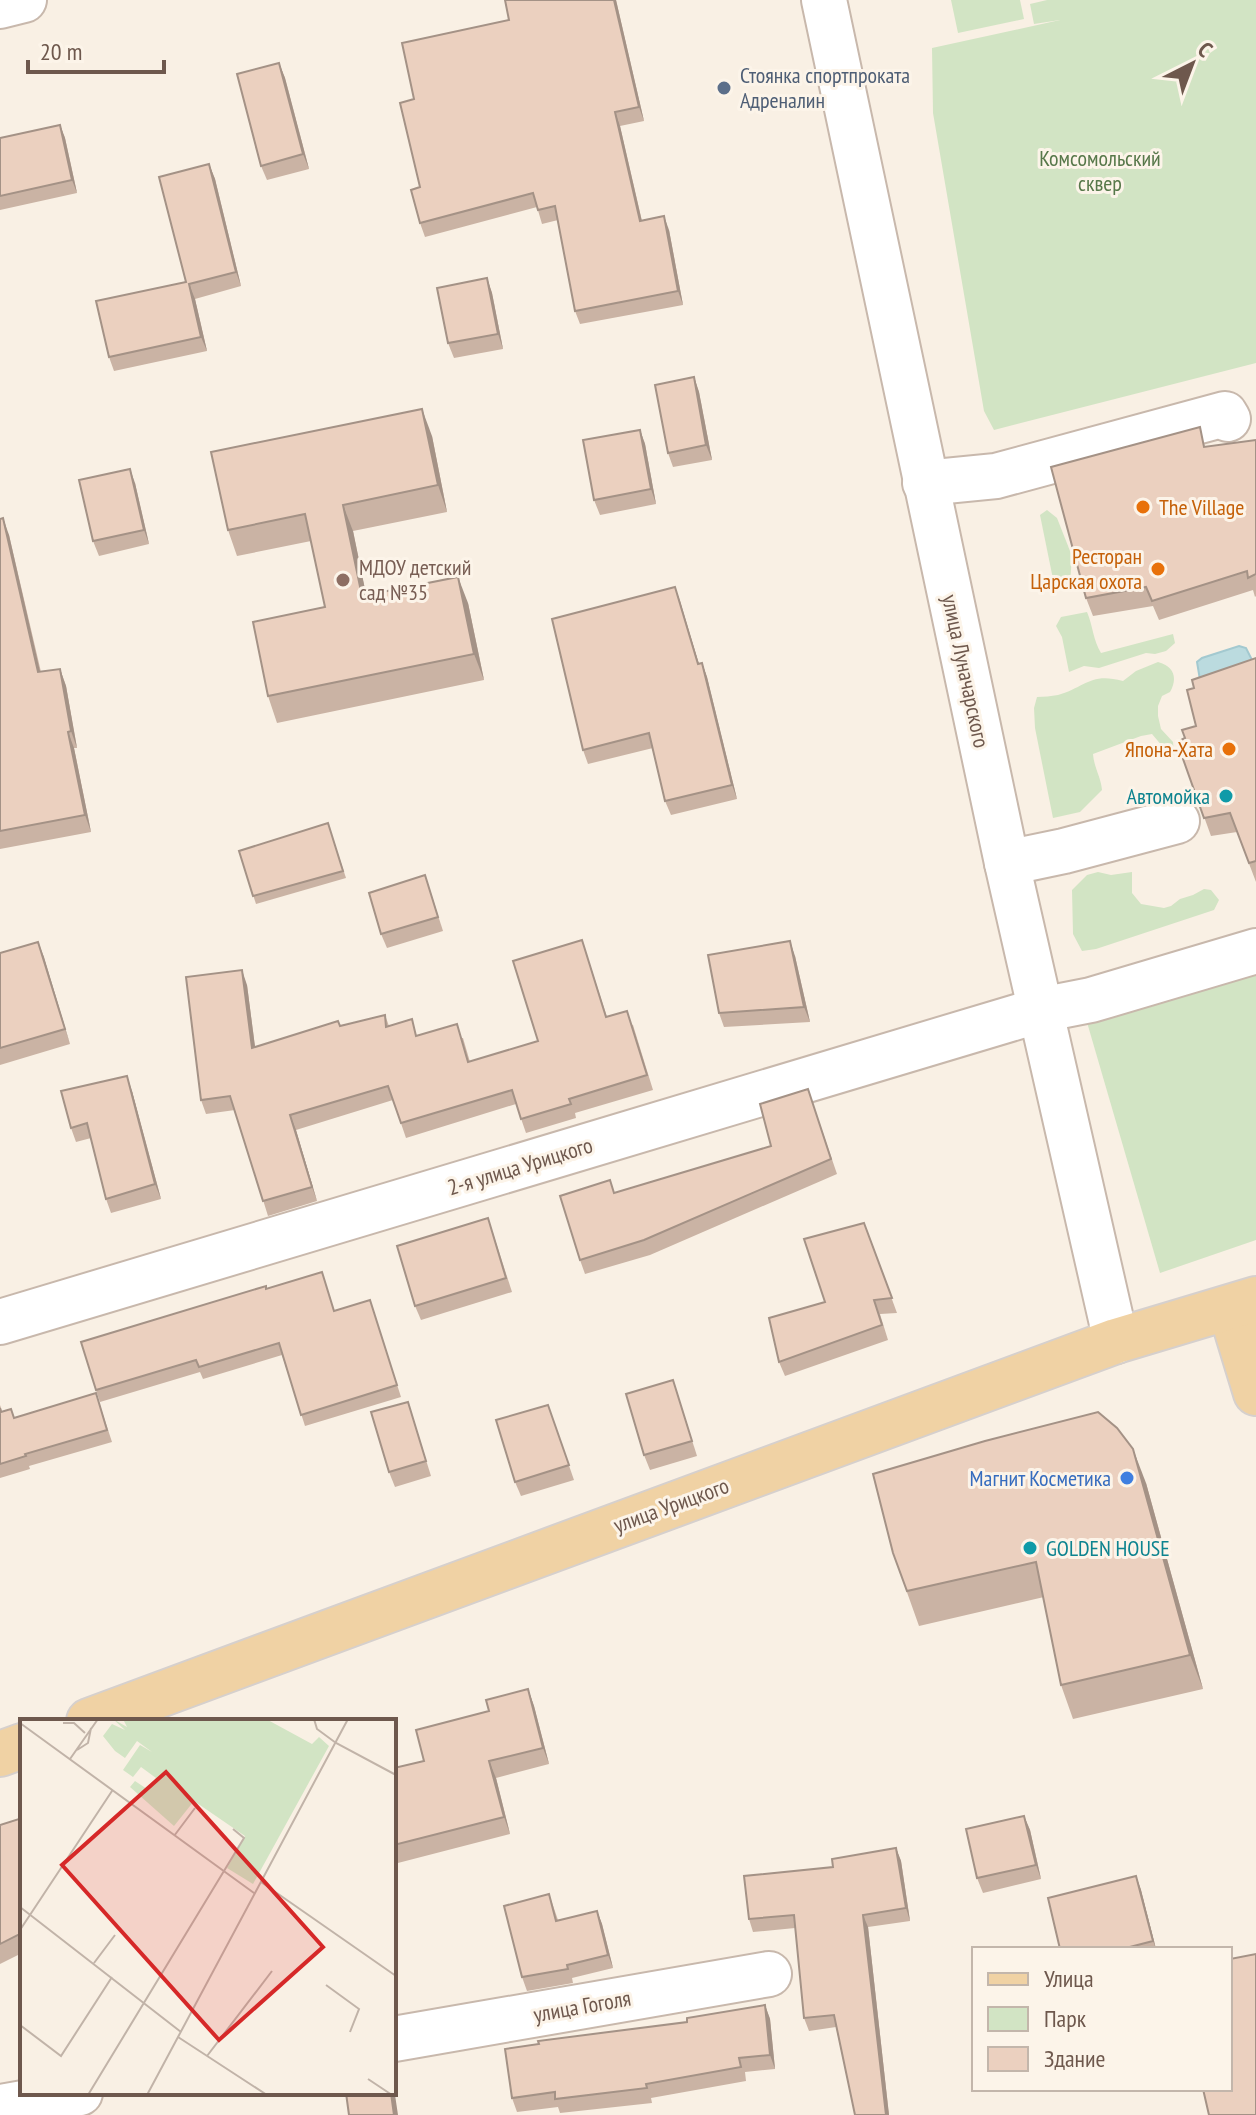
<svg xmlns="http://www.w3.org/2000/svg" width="1256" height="2115" font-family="'PT Sans Narrow',sans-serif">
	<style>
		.green { fill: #d2e4c4 }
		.water { fill: #bbdbdf; stroke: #a3c9d0; stroke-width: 2 }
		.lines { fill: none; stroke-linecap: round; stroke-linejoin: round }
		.minor-casing { stroke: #c8b8ac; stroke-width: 48 }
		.major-casing { stroke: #d6d0cd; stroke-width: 48 }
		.minor { stroke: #fff; stroke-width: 44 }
		.major { stroke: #f0d2a4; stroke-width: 44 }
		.wall { fill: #cab3a4 }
		.shaded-wall { fill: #a49286 }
		.building { fill: #ebd0bf; stroke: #a49286; stroke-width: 2 }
		.service-dot { fill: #5c6f8a; stroke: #fcf4e9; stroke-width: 3 }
		.food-dot { fill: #e8710a; stroke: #fcf4e9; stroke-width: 3 }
		.education-dot { fill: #8d6e63; stroke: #fcf4e9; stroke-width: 3 }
		.culture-dot { fill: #0f9aa8; stroke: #fcf4e9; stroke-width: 3 }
		.shop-dot { fill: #3f7fe0; stroke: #fcf4e9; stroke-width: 3 }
		.labels { text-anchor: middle; stroke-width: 6; stroke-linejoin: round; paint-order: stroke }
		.service-label { font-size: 22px; fill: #4e5e75; stroke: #fcf4e9; text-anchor: start }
		.park-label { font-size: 22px; fill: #57784a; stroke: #fcf4e9 }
		.food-label { font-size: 22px; fill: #c56008; stroke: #fcf4e9; text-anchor: end }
		.education-label { font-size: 22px; fill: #785e54; stroke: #fcf4e9; text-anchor: start }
		.street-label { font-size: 22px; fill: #6e584d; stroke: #fcf4e9 }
		.culture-label { font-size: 22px; fill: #0d838f; stroke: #fcf4e9; text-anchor: end }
		.shop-label { font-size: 22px; fill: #366cbe; stroke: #fcf4e9; text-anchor: end }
		.inset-road { fill: none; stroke: #c1b3a8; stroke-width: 2 }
		.view { fill: #d62828; fill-opacity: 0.15; stroke: #d62828; stroke-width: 4 }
		.inset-edge { fill: none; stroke: #6e584d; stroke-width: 4 }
	</style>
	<rect width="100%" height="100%" fill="#f9f0e4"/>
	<g class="green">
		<polygon points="951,0 1020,0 1024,19 958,33"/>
		<polygon points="1047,0 1256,0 1256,363 994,430 984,411 933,113 932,48 1060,20 1034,24 1030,4"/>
		<polygon points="1047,510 1057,518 1072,556 1070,583 1054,584 1040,515"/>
		<path d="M1087 612C1093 626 1093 640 1101 653L1173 634 1175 643 1166 651 1155 654 1146 653 1099 668 1084 666 1069 672 1062 637 1056 626 1061 617Z"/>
		<path d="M1158 662C1174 666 1178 678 1170 692L1162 696 1158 706V716L1161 729 1173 742 1174 755 1166 758 1163 747 1152 734 1141 736 1093 754C1094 768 1101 777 1102 790L1080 812 1053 818 1035 728 1034 708 1037 697C1044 697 1051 696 1058 695 1086 687 1090 672 1123 681L1136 671Z"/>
		<polygon points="1098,872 1111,875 1132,872 1132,893 1141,904 1164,908 1171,906 1180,899 1193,895 1204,889 1211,890 1219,900 1214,910 1096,949 1082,951 1073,934 1072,890 1087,875"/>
		<polygon points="1256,959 1256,1240 1160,1273 1084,1012"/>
	</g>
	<polygon class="water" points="1239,646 1246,648 1253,662 1200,680 1197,662 1202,658"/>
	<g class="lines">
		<defs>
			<g id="minor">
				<polyline points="824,0 1007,863 1116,1341"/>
				<polyline points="0,6 24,0"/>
				<polyline points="925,483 996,476 1225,414 1228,419"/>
				<polyline points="1007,863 1064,851 1177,821"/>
				<polyline points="0,1322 1040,1010 1091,1000 1256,951"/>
				<polyline points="394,2039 769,1974"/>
				<polyline points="0,2107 80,2093"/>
			</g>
			<g id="major">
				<polyline points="1230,1308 1256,1393"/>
				<polyline points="89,1721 1116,1341 1256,1299"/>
				<polyline points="0,1754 22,1746"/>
			</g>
		</defs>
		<use href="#minor" class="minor-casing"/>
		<use href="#major" class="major-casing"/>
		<use href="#minor" class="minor"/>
		<use href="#major" class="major"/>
	</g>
	<g class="wall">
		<polygon points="507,0 616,0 644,121 620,126 642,221 669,230 683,305 580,324 575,311 558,220 542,224 537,207 425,237 420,223 420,187 414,99 509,20"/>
		<polygon points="279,63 285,78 309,169 267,180 261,166"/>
		<polygon points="60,125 65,138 77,193 0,210 0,138"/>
		<polygon points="209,164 215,179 241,286 195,299 207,351 114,371 109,357 186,282"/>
		<polygon points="487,278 492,293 503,349 454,358 448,343"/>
		<polygon points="694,377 699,392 712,460 673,467 668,453"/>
		<polygon points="640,430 645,444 656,504 600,515 594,500"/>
		<polygon points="432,436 447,512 353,531 366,595 468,603 484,680 277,723 268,696 325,607 311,541 237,556 228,530"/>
		<polygon points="1256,440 1256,596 1255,597 1253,590 1159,620 1153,606 1093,616 1086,598 1207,447"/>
		<polygon points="135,483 149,544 99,556 93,541"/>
		<polygon points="0,519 9,535 41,672 60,669 66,686 77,748 74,748 91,832 0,849"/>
		<polygon points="675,587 699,664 702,663 707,677 737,799 671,815 665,801 653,748 588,764 583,750"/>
		<polygon points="1256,658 1256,882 1237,832 1211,836 1177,742 1185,738 1196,726 1194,688"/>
		<polygon points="328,823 346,878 256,904 239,851"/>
		<polygon points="430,890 443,931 387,948 381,934"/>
		<polygon points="582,940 607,1017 633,1025 653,1090 575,1113 576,1118 526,1133 516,1104 406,1138 393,1100 296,1130 317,1201 268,1216 235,1110 206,1114 201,1100 247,985 255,1047 385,1015 389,1026 417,1035 463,1038 470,1062 538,1041"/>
		<polygon points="38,942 70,1044 0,1065 0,953"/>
		<polygon points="795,956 810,1022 724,1027 719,1013"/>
		<polygon points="808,1089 837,1174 650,1255 585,1274 580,1260 614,1193 771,1146"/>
		<polygon points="132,1091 161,1199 111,1213 106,1199 91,1138 76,1142 71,1128"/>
		<polygon points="864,1223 897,1313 880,1314 888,1340 785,1376 779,1362 825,1302"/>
		<polygon points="493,1233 512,1292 421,1320 415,1306"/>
		<polygon points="266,1289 334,1311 370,1300 401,1397 305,1426 282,1355 203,1379 200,1372 100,1402 96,1390"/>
		<polygon points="673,1380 697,1456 650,1470 644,1455"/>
		<polygon points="96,1393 112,1442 29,1466 30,1469 0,1478 0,1405 2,1411 14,1418"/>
		<polygon points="408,1402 431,1476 395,1487 389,1472"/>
		<polygon points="548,1405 574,1480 521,1496 515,1482"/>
		<polygon points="1146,1483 1203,1689 1073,1719 1061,1685 1044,1597 919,1626 893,1553"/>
		<polygon points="528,1689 534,1706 549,1764 496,1778 510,1834 394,1864 394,1768 424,1761 489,1711"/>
		<polygon points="1024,1816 1030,1830 1041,1879 983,1893 977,1878"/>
		<polygon points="22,1818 22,1953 0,1964 0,1825"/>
		<polygon points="896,1848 901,1861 910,1921 868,1927 889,2115 855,2115 836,2027 809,2031 804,2018 795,1928 753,1932 749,1919 833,1867"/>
		<polygon points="1136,1876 1141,1890 1156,1949 1060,1949"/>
		<polygon points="549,1894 558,1920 597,1911 602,1924 613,1968 572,1978 573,1983 527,1991 522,1977"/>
		<polygon points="765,2005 770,2019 775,2069 745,2072 746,2081 651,2098 652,2103 560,2113 558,2107 517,2112 512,2098 687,2022"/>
	</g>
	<g class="shaded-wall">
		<polygon points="614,0 616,0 644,121 639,107"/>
		<polygon points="279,63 285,78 309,169 303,154"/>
		<polygon points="615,112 620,126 645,235 640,221"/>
		<polygon points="60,125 65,138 77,193 72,180"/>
		<polygon points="209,164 215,179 241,286 236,272"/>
		<polygon points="664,216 669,230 683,305 678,291"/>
		<polygon points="487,278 492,293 503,349 498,334"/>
		<polygon points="189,284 195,299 207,351 201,337"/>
		<polygon points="694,377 699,392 712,460 706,445"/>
		<polygon points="422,409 432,436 447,512 438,485"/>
		<polygon points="640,430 645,444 656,504 651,489"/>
		<polygon points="130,469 135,483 149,544 144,530"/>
		<polygon points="343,505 353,531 372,623 362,596"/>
		<polygon points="3,518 9,535 44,689 38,672"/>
		<polygon points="458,577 468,603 484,680 474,654"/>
		<polygon points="675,587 680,601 703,678 698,664"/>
		<polygon points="702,663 707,677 737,799 732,785"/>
		<polygon points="60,669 66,686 77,748 71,731"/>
		<polygon points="68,732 74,748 91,832 85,815"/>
		<polygon points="790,941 795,956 810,1022 804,1007"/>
		<polygon points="38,942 44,957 70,1044 65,1029"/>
		<polygon points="242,970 247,985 257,1062 252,1048"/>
		<polygon points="127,1076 132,1091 161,1199 155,1184"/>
		<polygon points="290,1115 296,1130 317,1201 312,1187"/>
		<polygon points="1133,1449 1146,1483 1203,1689 1190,1655"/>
		<polygon points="528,1689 534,1706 549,1764 543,1748"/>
		<polygon points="489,1761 496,1778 510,1834 504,1817"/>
		<polygon points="1024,1816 1030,1830 1041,1879 1036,1865"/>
		<polygon points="896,1848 901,1861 910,1921 906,1908"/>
		<polygon points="1136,1876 1141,1890 1156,1949 1153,1941"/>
		<polygon points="597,1911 602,1924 613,1968 608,1955"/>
		<polygon points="863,1915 868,1927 889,2115 886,2115"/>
		<polygon points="765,2005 770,2019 775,2069 770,2055"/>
		<polygon points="394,2088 398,2115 394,2115 391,2093 394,2093"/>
	</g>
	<g class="building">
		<polygon points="505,0 614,0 639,107 615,112 640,221 664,216 678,291 575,311 555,206 538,210 533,193 420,223 411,190 420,187 400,103 414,99 402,43 509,20"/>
		<polygon points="279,63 303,154 261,166 237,74"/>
		<polygon points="60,125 72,180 0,196 0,138"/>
		<polygon points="209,164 236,272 189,284 201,337 109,357 96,301 186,282 159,177"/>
		<polygon points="487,278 498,334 448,343 437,288"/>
		<polygon points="694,377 706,445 668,453 655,385"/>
		<polygon points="422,409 438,485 343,505 362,596 458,577 474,654 268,696 253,622 325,607 305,514 228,530 211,452"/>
		<polygon points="1200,427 1204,447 1256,440 1256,574 1248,578 1247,571 1152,601 1146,587 1086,598 1051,467"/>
		<polygon points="640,430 651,489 594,500 583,440"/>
		<polygon points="130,469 144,530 93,541 79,480"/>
		<polygon points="3,518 38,672 60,669 71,731 68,732 85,815 0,831 0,519"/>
		<polygon points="675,587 698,664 702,663 732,785 665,801 649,733 583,750 552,619"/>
		<polygon points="1256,658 1256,861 1249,863 1230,813 1204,818 1177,742 1185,738 1182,730 1196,726 1187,690 1194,688 1192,680"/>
		<polygon points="328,823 343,871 253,896 239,851"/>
		<polygon points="425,875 438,917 381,934 369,893"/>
		<polygon points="582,940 606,1017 627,1011 647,1075 569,1099 571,1104 521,1119 512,1090 401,1123 388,1086 290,1115 312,1187 263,1201 230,1096 201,1100 186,977 242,970 252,1048 338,1021 340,1026 385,1015 386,1027 412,1019 416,1036 457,1024 468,1062 538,1041 513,961"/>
		<polygon points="790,941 804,1007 719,1013 708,955"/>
		<polygon points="38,942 65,1029 0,1048 0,953"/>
		<polygon points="127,1076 155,1184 106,1199 87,1123 71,1128 61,1091"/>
		<polygon points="808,1089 831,1159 644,1240 580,1260 560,1196 610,1180 614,1193 771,1146 760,1104"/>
		<polygon points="488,1218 506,1278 415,1306 397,1246"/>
		<polygon points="864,1223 892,1298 874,1300 882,1325 779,1362 769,1318 825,1302 804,1239"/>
		<polygon points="322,1272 334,1311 370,1300 397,1385 301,1415 279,1343 199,1367 196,1360 96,1390 81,1342 266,1286 266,1289"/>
		<polygon points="673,1380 692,1441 644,1455 626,1394"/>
		<polygon points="96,1393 107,1430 25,1454 26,1456 0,1464 0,1408 1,1412 11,1409 14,1418"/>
		<polygon points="408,1402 426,1461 389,1472 371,1412"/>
		<polygon points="548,1405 569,1465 515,1482 496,1420"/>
		<polygon points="1098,1412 1117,1428 1133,1449 1190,1655 1061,1685 1036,1562 907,1591 893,1553 873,1474 985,1441"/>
		<polygon points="528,1689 543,1748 489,1761 504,1817 394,1845 394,1768 424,1761 416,1730 489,1711 486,1700"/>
		<polygon points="1024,1816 1036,1865 977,1878 966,1829"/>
		<polygon points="22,1818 22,1933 0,1944 0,1825"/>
		<polygon points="896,1848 906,1908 863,1915 886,2115 855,2115 834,2015 804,2018 794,1915 749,1919 744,1876 833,1867 832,1859"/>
		<polygon points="1136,1876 1153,1941 1122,1949 1060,1949 1048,1898"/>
		<polygon points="549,1894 556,1921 597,1911 608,1955 567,1965 568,1969 522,1977 504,1906"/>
		<polygon points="1256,1954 1256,2115 1209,2115 1203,2089 1230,2089 1230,1959"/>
		<polygon points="765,2005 770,2055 739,2058 741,2067 646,2084 647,2088 555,2099 555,2092 512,2098 505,2049 539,2044 538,2041 687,2022 687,2018"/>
		<polygon points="346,2093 391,2093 394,2115 349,2115"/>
	</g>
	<circle class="service-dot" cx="724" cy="88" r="8"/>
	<g class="food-dot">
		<circle cx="1143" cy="507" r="8"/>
		<circle cx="1158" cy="569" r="8"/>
		<circle cx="1229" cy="749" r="8"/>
	</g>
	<circle class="education-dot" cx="343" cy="580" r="8"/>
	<g class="culture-dot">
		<circle cx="1226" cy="796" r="8"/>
		<circle cx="1030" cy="1548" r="8"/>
	</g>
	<circle class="shop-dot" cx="1127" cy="1478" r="8"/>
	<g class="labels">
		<g class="service-label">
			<text x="740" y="83">Стоянка спортпроката<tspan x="740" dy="25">Адреналин</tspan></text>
		</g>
		<g class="park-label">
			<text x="1100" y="166">Комсомольский<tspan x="1100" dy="25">сквер</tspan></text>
		</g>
		<g class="food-label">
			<text x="1159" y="515" text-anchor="start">The Village</text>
			<text x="1142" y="564">Ресторан<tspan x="1142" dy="25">Царская охота</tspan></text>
			<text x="1213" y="757">Япона-Хата</text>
		</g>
		<g class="education-label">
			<text x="359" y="575">МДОУ детский<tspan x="359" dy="25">сад №35</tspan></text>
		</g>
		<g class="street-label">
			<text transform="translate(966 671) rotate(78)" y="8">улица Луначарского</text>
			<text transform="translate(520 1166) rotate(-17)" y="8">2-я улица Урицкого</text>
			<text transform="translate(671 1505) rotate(-20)" y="8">улица Урицкого</text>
			<text transform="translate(582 2006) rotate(-10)" y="8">улица Гоголя</text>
		</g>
		<g class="culture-label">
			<text x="1210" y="804">Автомойка</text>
			<text x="1046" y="1556" text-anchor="start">GOLDEN HOUSE</text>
		</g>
		<g class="shop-label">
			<text x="1111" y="1486">Магнит Косметика</text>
		</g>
	</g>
	<g transform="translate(20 1719)">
		<rect width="376" height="376" fill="#f9f0e4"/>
		<path d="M93 0 107 8 103 0H246L292 25 299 18 309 27 233 165 207 149 225 117 174 82 154 107 110 68 115 62 127 70 136 59 121 48 113 58 103 51 120 26 132 33 117 22 105 39 95 32 83 17 92 5 105 11Z" fill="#d2e4c4"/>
		<path class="inset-road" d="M294 0 297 10 316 24 376 56M0 4 234 174M43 4H54L65 14M57 31 68 24 71 9M50 40 78 0M154 117 175 89M241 163 376 257M0 188 161 313M0 211 92 72M74 244 95 216M306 266 339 290 330 313M0 306 41 337 92 258M158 318 247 376M187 337 252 252M348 360 372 376M68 376 224 119 213 110M127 376 328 0"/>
		<path class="view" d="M146 53 303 228 199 321 42 146Z"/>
		<rect width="376" height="376" class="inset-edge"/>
	</g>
	<rect x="972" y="1947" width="260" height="144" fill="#fcf4e9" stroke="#c3b6ab" stroke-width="2"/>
	<rect x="988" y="1973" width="40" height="12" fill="#f0d2a4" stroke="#c3b6ab" stroke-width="2"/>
	<text x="1044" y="1987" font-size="24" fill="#6e584d">Улица</text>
	<rect x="988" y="2007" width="40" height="24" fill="#d2e4c4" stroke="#c3b6ab" stroke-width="2"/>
	<text x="1044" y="2027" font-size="24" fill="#6e584d">Парк</text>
	<rect x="988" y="2047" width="40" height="24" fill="#ebd0bf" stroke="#c3b6ab" stroke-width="2"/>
	<text x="1044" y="2067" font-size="24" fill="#6e584d">Здание</text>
	<g transform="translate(1192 64) rotate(42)" stroke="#fcf4e9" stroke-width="6" paint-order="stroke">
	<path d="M0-6L14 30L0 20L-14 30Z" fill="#6e584d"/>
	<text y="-12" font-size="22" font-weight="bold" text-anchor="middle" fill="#6e584d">С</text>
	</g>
	<path d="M28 60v12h136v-12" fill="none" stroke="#6e584d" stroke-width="4"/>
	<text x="40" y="60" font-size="24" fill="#6e584d" stroke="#fcf4e9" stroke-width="6" paint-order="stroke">20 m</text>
</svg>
